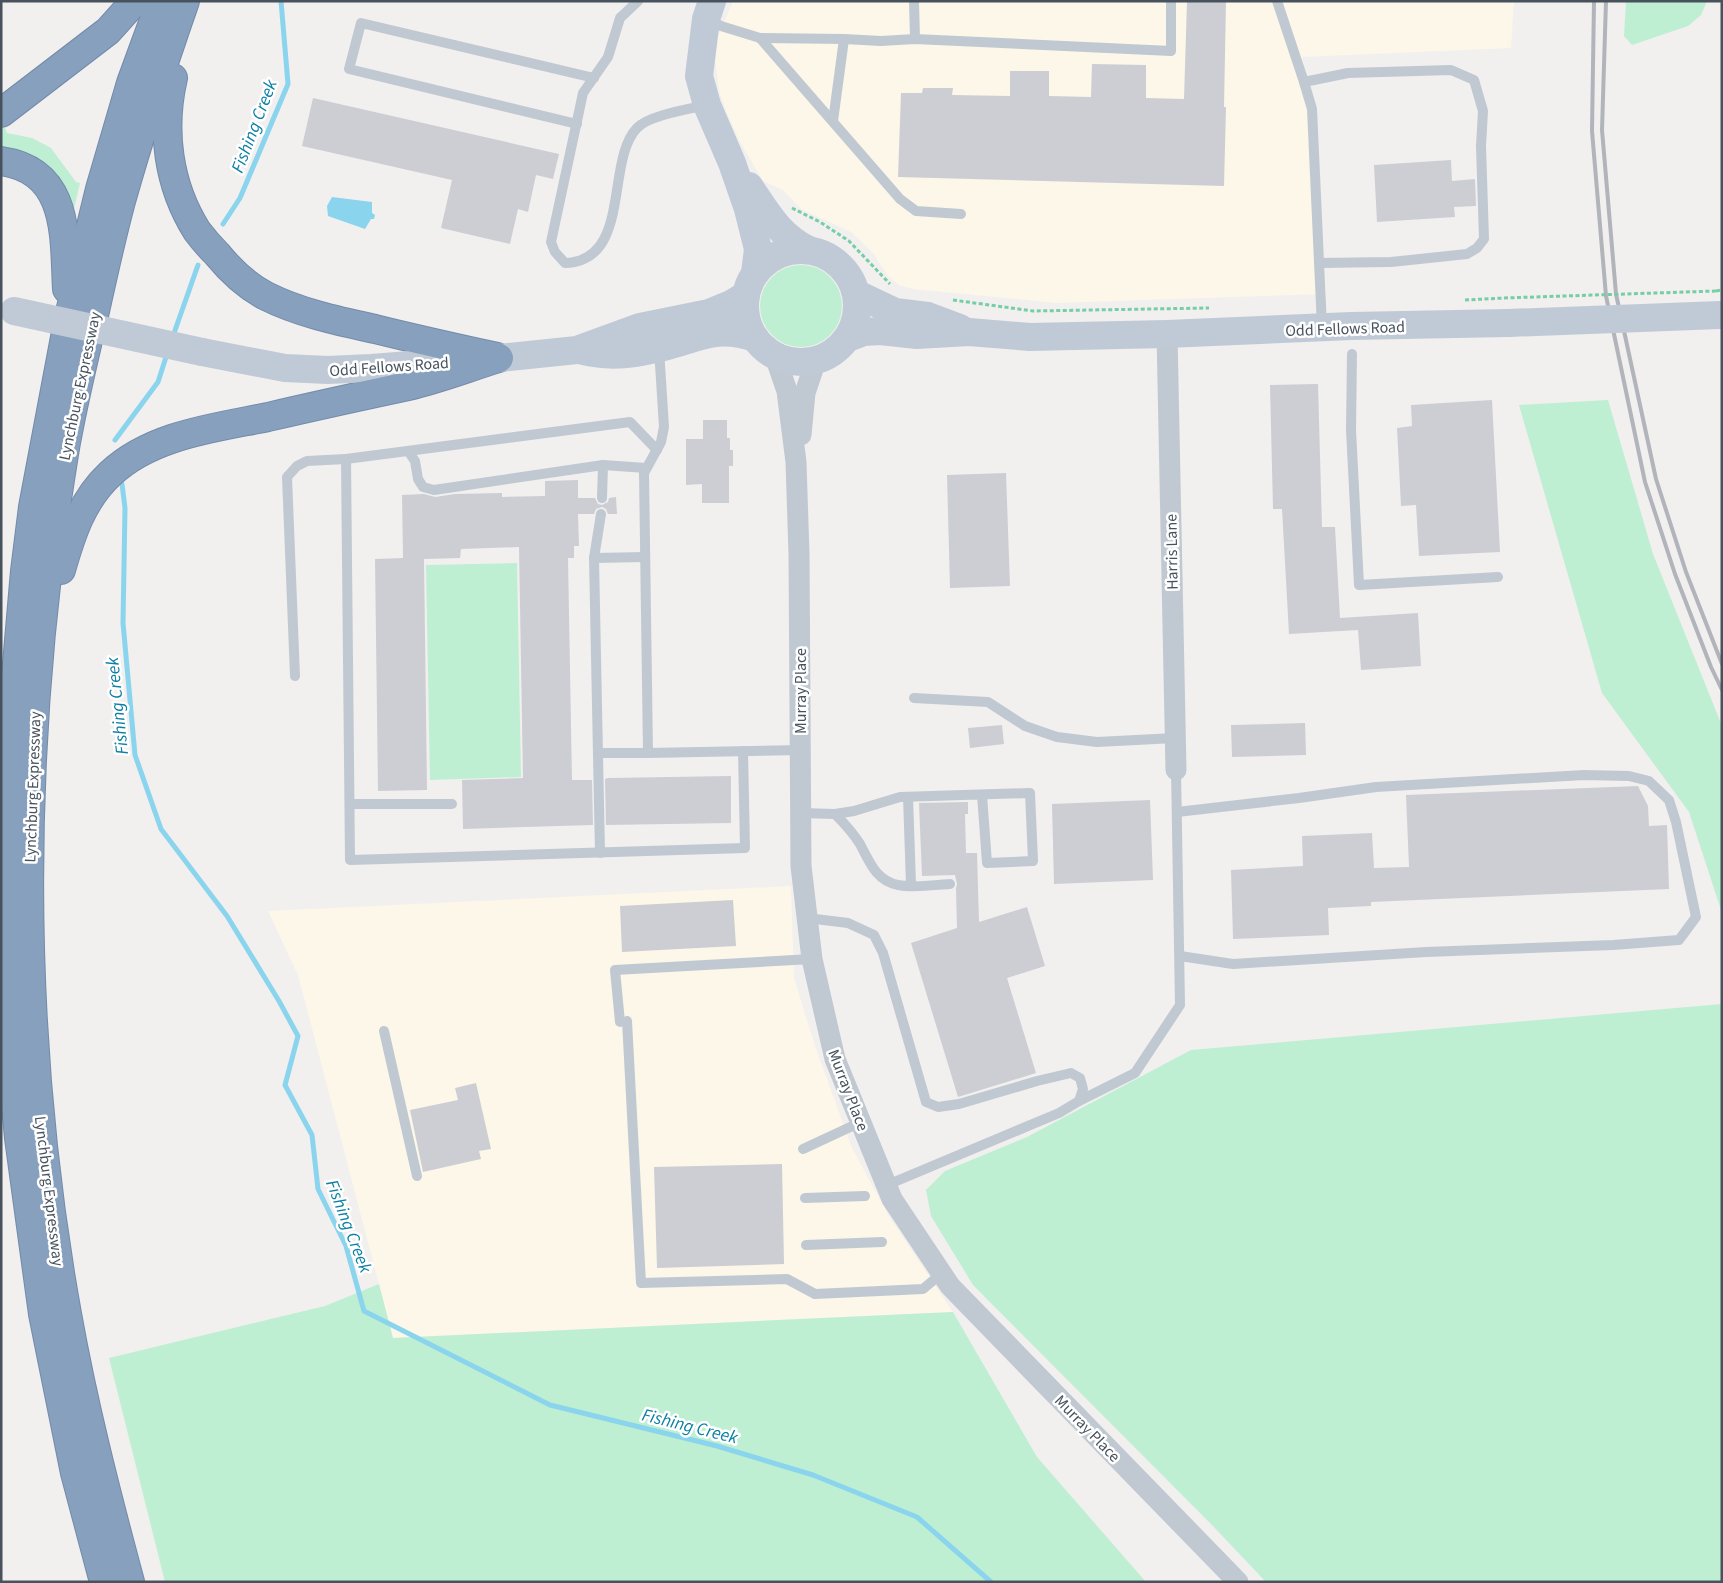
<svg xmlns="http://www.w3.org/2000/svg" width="1723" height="1583" font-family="'Source Sans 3',sans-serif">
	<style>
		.commercial { fill: #fcf7e9 }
		.green { fill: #beefd2 }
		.water { fill: #8ad5ed }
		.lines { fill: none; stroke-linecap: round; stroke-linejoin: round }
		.stream { stroke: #8ad5ed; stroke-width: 5 }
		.building { fill: #ccced4 }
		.highway-casing { stroke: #728baa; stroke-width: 30 }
		.path { stroke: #75cea5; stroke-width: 3; stroke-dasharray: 4 2.5; stroke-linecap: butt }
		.lane { stroke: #c0c9d1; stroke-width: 10 }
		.street { stroke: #c0c9d1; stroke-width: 21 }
		.secondary { stroke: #c0cad6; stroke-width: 28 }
		.highway { stroke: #87a0be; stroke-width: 28 }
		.rail { stroke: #b1b4ba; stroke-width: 4 }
		.path-bridge { stroke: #75cea5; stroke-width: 3; stroke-dasharray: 4 2.5; stroke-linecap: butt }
		.secondary-bridge { stroke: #c0cad6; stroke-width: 28 }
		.labels { text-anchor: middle; stroke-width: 5; stroke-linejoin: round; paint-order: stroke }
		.street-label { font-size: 16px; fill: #47525d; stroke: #fff }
		.water-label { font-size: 18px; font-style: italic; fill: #0b7fa4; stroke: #fff }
	</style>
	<rect width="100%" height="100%" fill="#f2efef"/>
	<g class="commercial">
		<polygon points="733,1 1514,1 1511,48 1302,57 1312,104 1319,180 1326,294 1056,303 913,289 899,285 888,276 873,253 851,232 801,209 783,190 763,181 739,140 727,113 719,91 715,58 716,41"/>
		<polygon points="791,886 794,978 815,1046 852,1148 890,1218 953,1312 393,1338 298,975 268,911"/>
	</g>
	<g class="green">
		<polygon points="1626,1 1707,1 1701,15 1688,26 1632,45 1624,36"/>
		<polygon points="3,122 7,133 32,138 51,148 76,182 80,183 72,217 1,150 1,124"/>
		<circle cx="801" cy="306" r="41"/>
		<polygon points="1608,400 1653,554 1722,726 1722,913 1689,812 1602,693 1519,405"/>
		<polygon points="517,563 521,777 430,780 426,565"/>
		<polygon points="1722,1004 1722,1582 1266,1582 1211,1524 973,1285 931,1216 926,1190 945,1171 1027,1137 1191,1050"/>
		<polygon points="379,1284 393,1338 953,1312 1037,1457 1146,1582 165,1582 109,1358 325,1306"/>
	</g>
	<polygon class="water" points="332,197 372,202 372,213 375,215 374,219 371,219 365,229 328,216 327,206"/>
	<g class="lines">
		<g class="stream">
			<polyline points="223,224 240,198 288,84 281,1"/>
			<polyline points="173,336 198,265"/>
			<polyline points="115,440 158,382 167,354"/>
			<polyline points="122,484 125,508 123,623 135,755 161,829 227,916 279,1001 298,1036 285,1085 312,1135 318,1189 346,1246 364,1311 550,1405 717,1446 813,1475 917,1517 991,1582"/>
		</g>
	</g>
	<g class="building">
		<polygon points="1187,1 1226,1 1224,107 1226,107 1224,186 898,177 901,93 922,93 923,88 953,88 952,95 1010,96 1010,71 1049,71 1049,96 1091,97 1092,64 1146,65 1146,98 1184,99"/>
		<polygon points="313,98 559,154 553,179 536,175 528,212 518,209 510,244 441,228 452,180 302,146"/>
		<polygon points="1451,160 1452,181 1475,179 1476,206 1454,207 1455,217 1377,222 1374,165"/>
		<polygon points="1318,384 1322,527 1335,527 1340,618 1418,613 1421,666 1361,670 1358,630 1289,634 1282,509 1273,509 1270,385"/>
		<polygon points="1492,400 1500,552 1419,556 1416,505 1401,506 1397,428 1412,426 1411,405"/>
		<polygon points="703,420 727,420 727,438 730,438 730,450 733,450 733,466 729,466 729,503 702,503 702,484 686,485 686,439 703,439"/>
		<polygon points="1006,473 1010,586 950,588 947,475"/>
		<polygon points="578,480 578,498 595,498 598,504 602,505 608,502 609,498 616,497 617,514 608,514 606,509 602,507 596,509 594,514 578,514 579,546 574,546 574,558 568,558 572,780 592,780 593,825 463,829 462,780 523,778 519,547 461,549 460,558 424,559 427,790 378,791 375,559 403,558 402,495 424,494 435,497 455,494 502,493 502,497 545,496 545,481"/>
		<polygon points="1305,723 1306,755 1232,757 1231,725"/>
		<polygon points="1002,725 1004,744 970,748 968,728"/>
		<polygon points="731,776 731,823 606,825 605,779 608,778"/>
		<polygon points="1638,786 1648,806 1649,826 1667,825 1669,889 1371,902 1371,906 1328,908 1329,935 1233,939 1231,870 1303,866 1302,836 1372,833 1374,868 1409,867 1406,795"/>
		<polygon points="1150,800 1153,880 1054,884 1052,804"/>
		<polygon points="968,802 968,814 965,814 966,853 977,853 979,922 1027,907 1045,966 1007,978 1036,1073 958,1097 911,943 957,928 956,888 957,884 955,875 922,876 919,803"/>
		<polygon points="733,900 736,946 622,952 620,906"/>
		<polygon points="476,1083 491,1149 479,1151 481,1159 423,1172 410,1110 458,1100 455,1088"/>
		<polygon points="782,1164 784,1264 657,1268 654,1167"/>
	</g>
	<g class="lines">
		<defs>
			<g id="highway">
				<path d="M173 78C161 130 168 185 197 231 203 239 210 247 217 254 230 270 247 286 266 296 300 313 338 321 375 329 415 339 456 348 497 357"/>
				<polyline points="1,113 108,31 135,1"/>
				<path d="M1 161C70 171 64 236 67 289"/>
				<path d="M61 570C71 535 82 500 110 474 151 435 214 428 268 417 315 406 361 396 408 386 439 379 469 367 499 358"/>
				<polyline points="104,1582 75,1473 43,1314 19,1138 12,1063 7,962 7,779 25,571 33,507 69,316 100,189 131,83 161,1"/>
				<path d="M130 1582C106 1493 83 1404 67 1314 16 1031 18 737 64 454 72 406 84 358 95 311 103 275 111 238 121 201 140 134 162 67 185 1"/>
			</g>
		</defs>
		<use href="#highway" class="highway-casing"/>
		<g class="path">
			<polyline points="792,208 820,222 849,241 890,284"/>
			<polyline points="1716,291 1722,290"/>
			<polyline points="953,300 1033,311 1209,308"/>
			<polyline points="1465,300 1504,298"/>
		</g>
		<g class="lane">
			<path d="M638 1 620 18 608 57 583 93 551 242 555 252 565 263C632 261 605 161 637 128 649 115 690 109 707 105"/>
			<polyline points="914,1 915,39"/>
			<polyline points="1277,1 1304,82 1312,109 1322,327"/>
			<polyline points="707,19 721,26 760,38 844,39 881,41 915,39 1171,51 1171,1"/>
			<polyline points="760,38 900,199 916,211 961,214"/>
			<polyline points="1304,82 1348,73 1451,70 1474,80 1483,111 1481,146 1484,239 1477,248 1467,254 1391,262 1319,263"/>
			<polyline points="833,121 844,39"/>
			<polyline points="577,124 349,69 361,23 594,78"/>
			<polyline points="659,349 664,427 661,442 644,473 648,753 800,750"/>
			<polyline points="1352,354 1351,430 1359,585 1498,577"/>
			<polyline points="657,450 630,422 346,459 350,860 745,848 743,751"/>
			<polyline points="408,451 415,461 418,479 423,487 434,490 603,465 646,468"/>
			<polyline points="602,498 603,465"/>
			<polyline points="594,558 645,557"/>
			<polyline points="295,676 287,477 297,466 307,461 346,459"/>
			<polyline points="914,698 988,702 1025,726 1057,737 1097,742 1175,738"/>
			<polyline points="598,753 648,753"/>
			<polyline points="908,797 911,885"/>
			<polyline points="350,804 452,804"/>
			<polyline points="1177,812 1299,798 1376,787 1584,775 1629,776 1649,781 1669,800 1676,822 1696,917 1679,940 1613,945 1426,952 1233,964 1180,956"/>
			<polyline points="801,813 835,814 854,811 900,797 1030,793 1033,861 987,863 982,795"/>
			<path d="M835 814C844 823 853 833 860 844 869 861 876 881 898 885 913 888 934 885 950 884"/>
			<polyline points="600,853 594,558 601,514"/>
			<polyline points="807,918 848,923 874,935 883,953 926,1102 938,1107 959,1104 1037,1081 1071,1073 1080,1078 1083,1089 1079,1101 1059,1113 887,1185"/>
			<polyline points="627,1021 641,1283 787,1279 815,1294 923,1289 942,1273"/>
			<polyline points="620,1022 615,970 812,959"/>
			<polyline points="384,1031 417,1176"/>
			<polyline points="1079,1101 1135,1073 1180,1005 1176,770"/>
			<polyline points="803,1149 861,1122"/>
			<polyline points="805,1198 865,1196"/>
			<polyline points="806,1245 882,1242"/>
		</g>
		<g class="street">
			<polyline points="1167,334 1176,770"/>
			<polyline points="775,356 787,391 796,462 799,554 801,866 812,959 835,1059 892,1199 950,1286 1238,1582"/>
			<polyline points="801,435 805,393 816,360"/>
		</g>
		<g class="secondary">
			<polyline points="712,1 706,19 699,76 707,105 732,163 748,209 758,249 755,273"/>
			<path d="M749 186C767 212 779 236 809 250"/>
			<circle cx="801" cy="306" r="56"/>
			<polyline points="857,294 895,312 928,316 960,328"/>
			<polyline points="848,338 864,332 880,331 917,335 969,332 1030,337 1167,334 1351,326 1508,323"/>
			<path d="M583 351C611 358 637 354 664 347 699 338 717 325 755 338"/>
			<polyline points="202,352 285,368 328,370 371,368 499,358 577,350 640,327 709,313 731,304 746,295"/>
		</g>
		<use href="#highway" class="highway"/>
		<g class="rail">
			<polyline points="1594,1 1592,131 1606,296 1645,482 1675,574 1711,667 1722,690"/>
			<polyline points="1606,1 1602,130 1616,294 1656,479 1686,572 1722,664"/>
		</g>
		<polyline class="path-bridge" points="1504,298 1716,291"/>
		<g class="secondary-bridge">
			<polyline points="14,311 202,352"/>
			<polyline points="1508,323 1720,315"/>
		</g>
	</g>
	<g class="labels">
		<g class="street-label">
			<text transform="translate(1345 328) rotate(-2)" y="6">Odd Fellows Road</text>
			<text transform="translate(389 366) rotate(-4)" y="6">Odd Fellows Road</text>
			<text transform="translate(79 386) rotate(-78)" y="6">Lynchburg Expressway</text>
			<text transform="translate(1171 552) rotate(-91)" y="6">Harris Lane</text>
			<text transform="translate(800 691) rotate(-90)" y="6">Murray Place</text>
			<text transform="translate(32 787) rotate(-88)" y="6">Lynchburg Expressway</text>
			<text transform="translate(849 1090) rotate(69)" y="6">Murray Place</text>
			<text transform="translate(50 1191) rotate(83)" y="6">Lynchburg Expressway</text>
			<text transform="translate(1088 1428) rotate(46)" y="6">Murray Place</text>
		</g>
		<g class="water-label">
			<text transform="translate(254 126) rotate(-69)" y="6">Fishing Creek</text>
			<text transform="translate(117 706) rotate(-96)" y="6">Fishing Creek</text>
			<text transform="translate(349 1226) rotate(69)" y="6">Fishing Creek</text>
			<text transform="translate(690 1426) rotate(14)" y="6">Fishing Creek</text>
		</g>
	</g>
	<rect width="1723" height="1583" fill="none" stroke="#47525d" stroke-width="5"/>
</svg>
